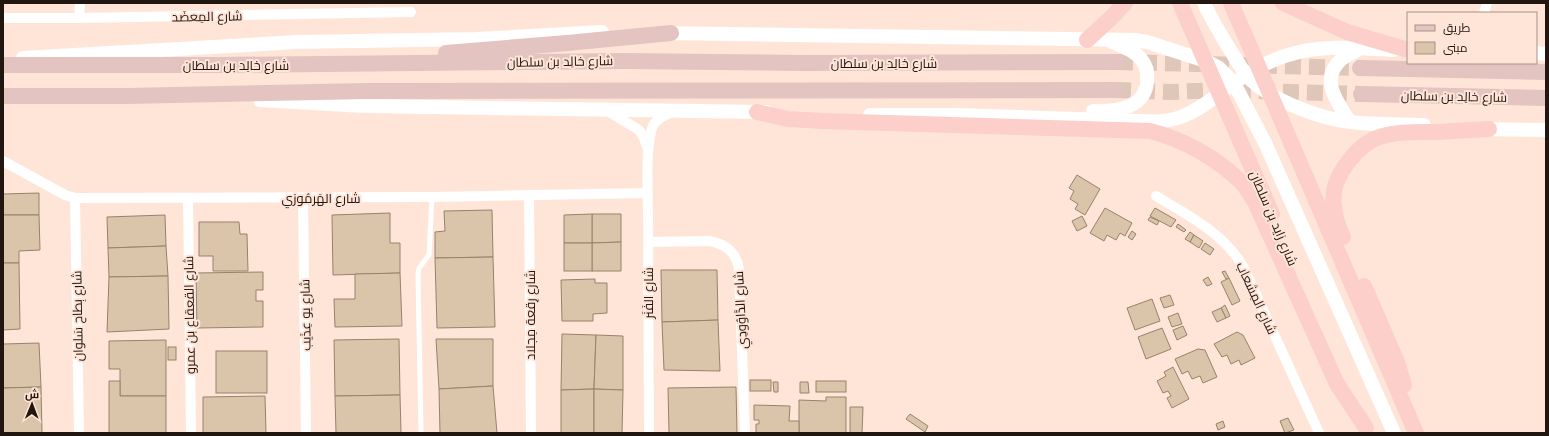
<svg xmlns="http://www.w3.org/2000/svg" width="1549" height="436" font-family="'Open Sans',Cairo,sans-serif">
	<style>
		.building { fill: #dac5ab; stroke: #96836a }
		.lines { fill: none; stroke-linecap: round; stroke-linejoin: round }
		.primary-tunnel { stroke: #dec6b9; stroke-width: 16; stroke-dasharray: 16 8; stroke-linecap: butt }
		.service { stroke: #fff; stroke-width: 5 }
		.minor { stroke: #fff; stroke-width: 10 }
		.secondary { stroke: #fff; stroke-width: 14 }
		.primary { stroke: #e3c4c0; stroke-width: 16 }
		.trunk { stroke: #fccfca; stroke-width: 16 }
		.labels { text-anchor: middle; stroke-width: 4; stroke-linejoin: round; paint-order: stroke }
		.street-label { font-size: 13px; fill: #211610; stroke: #ffe5d7 }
	</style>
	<rect width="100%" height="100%" fill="#ffe5d7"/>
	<g class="building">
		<polygon points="1077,175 1100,189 1085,215 1075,209 1078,204 1070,199 1074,191 1069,188"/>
		<polygon points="39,193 39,215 3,215 3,194"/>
		<polygon points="1105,208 1132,223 1125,236 1120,233 1116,240 1107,235 1104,241 1090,233"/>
		<polygon points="1155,208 1176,220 1171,227 1150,216"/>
		<polygon points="492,210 493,257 435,258 435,232 445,231 444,211"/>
		<polygon points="390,213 390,243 400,243 400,273 333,275 332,215"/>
		<polygon points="592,214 621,214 621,242 592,243"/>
		<polygon points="592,214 592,243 564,243 564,215"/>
		<polygon points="3,215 39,215 40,250 19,251 19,263 3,263"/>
		<polygon points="165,215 166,246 108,248 107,217"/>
		<polygon points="1082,216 1087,226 1077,231 1072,221"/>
		<polygon points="1150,217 1159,221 1157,225 1148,220"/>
		<polygon points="199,222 239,222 240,234 247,234 248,271 213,271 213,256 199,256"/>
		<polygon points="1178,224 1186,230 1184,232 1176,227"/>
		<polygon points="1132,231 1136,234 1132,240 1128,237"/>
		<polygon points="1190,232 1194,235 1190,242 1185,239"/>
		<polygon points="1194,235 1203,241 1199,248 1190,242"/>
		<polygon points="621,242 621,271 592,271 592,243"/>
		<rect x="564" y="243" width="28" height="28"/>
		<polygon points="1205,243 1214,249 1210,255 1201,249"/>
		<polygon points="166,246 168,276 109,277 108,248"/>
		<polygon points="493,257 495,327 437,328 435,258"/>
		<polygon points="3,263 19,263 20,329 3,330"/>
		<polygon points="661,270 717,270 718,320 662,322"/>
		<polygon points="1225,271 1229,278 1226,279 1222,272"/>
		<polygon points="263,272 263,290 256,290 256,301 263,301 263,327 197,328 196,273"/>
		<polygon points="400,273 402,326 335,327 334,299 355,299 355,274"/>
		<polygon points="168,276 169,329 107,332 109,277"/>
		<polygon points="1208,277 1212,284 1207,286 1203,280"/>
		<polygon points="1229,278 1240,301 1232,305 1221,282"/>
		<polygon points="595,279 595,283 607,283 607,313 593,314 593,321 562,321 561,280"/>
		<polygon points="1170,295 1174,305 1164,308 1160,298"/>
		<polygon points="1152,299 1160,321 1135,330 1127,308"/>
		<polygon points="1225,305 1230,316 1226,318 1221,308"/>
		<polygon points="1221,308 1226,318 1217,322 1212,312"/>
		<polygon points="1178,313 1182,324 1172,327 1168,317"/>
		<polygon points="718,320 720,371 664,370 662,322"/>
		<polygon points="1183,326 1187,335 1177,340 1173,330"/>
		<polygon points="1162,328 1171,349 1146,359 1138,337"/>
		<polygon points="1237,332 1243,335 1255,358 1241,365 1239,360 1231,364 1227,355 1222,357 1214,344"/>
		<polygon points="562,334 596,335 594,389 561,390"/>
		<polygon points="596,335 623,336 623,390 594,389"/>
		<polygon points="399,339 400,395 335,396 334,340"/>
		<polygon points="436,339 493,339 493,386 439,389"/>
		<polygon points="166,340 166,396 120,396 120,369 109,369 109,341"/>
		<polygon points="39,343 41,387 3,388 3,344"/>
		<rect x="168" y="347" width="8" height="13"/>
		<polygon points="1198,349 1205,350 1217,377 1203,383 1200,376 1192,379 1188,371 1182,374 1175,359"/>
		<rect x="216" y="351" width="51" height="42"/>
		<polygon points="1173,367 1189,399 1172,408 1167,398 1171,396 1168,391 1163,393 1157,381 1166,376 1164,372"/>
		<rect x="750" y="380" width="21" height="11"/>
		<polygon points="109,381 120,381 120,396 166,396 166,433 109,433"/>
		<rect x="816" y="381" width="30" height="11"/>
		<polygon points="773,382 778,382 778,392 774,392"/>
		<polygon points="800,382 808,382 809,393 800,393"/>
		<polygon points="493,386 497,433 440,433 439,389"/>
		<polygon points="41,387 42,433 3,433 3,388"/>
		<polygon points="736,387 737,433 669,433 668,388"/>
		<polygon points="594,389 594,433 561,433 561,390"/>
		<polygon points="594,389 623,390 622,433 594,433"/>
		<polygon points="400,395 401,433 336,433 335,396"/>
		<polygon points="265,396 266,433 203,433 203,397"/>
		<polygon points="826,397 846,397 846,433 799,433 799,400 826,401"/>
		<polygon points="754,405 790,406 789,421 799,421 799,433 756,433 756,424 759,424 759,420 754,420"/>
		<polygon points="850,407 863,407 862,433 850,433"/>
		<polygon points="910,414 928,426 925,432 906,419"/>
		<polygon points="1288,418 1294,430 1285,433 1280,421"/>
		<polygon points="1223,421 1225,427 1218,430 1216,424"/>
	</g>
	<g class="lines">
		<g class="primary-tunnel">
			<polyline points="1117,62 1360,68"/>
			<polyline points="1115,90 1171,92 1221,90 1361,94"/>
		</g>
		<polyline class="service" points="421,433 418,275 419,268 429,255 432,197"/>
		<g class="minor">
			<polyline points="1484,13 1487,3"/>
			<polyline points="3,18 79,18 411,12"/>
			<polyline points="79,18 80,3"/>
			<polyline points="606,110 639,130 643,136 648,149"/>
			<polyline points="3,161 65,195 75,198 432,197 648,193"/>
			<polyline points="529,196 531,433"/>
			<path d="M1156 196C1190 217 1223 232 1244 268L1319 433"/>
			<polyline points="75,198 79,433"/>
			<polyline points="188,198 191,433"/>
			<polyline points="303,198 306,433"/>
			<path d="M648 242 709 241C726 244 736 252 739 269L745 433"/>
			<path d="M649 433C649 360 648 287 648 214 648 193 645 143 653 126 657 118 665 115 673 112"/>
		</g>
		<g class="secondary">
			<path d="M1204 3C1213 23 1225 42 1237 61 1241 67 1245 75 1251 80 1273 101 1321 119 1351 122 1375 125 1400 124 1424 125"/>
			<polyline points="661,33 1135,40 1147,42 1206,61 1219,68 1234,83 1266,145 1394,433"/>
			<polyline points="1536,53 1546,54"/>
			<polyline points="23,58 297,42 477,39 602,32"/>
			<polyline points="260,100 364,106 767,112"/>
			<path d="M1093 111C1116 112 1147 108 1147 79 1148 72 1146 65 1141 59 1134 50 1122 46 1112 42"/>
			<path d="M870 115H956L1141 121C1155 122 1170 122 1183 116 1202 109 1218 94 1234 83 1250 72 1270 60 1288 55 1322 44 1360 48 1394 50"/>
			<path d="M1350 122C1337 102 1318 78 1343 58 1348 55 1354 52 1359 49"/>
			<polyline points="1479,129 1546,130"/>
		</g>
		<g class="primary">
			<polyline points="446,53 567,43 671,33"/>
			<polyline points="3,65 217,65 622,61 802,63 1117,62"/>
			<polyline points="1360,68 1546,72"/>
			<polyline points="1361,94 1546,98"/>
			<polyline points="3,96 126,96 367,91 1115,90"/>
		</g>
		<g class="trunk">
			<polyline points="1180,3 1272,214"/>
			<polyline points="1231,3 1416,433"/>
			<polyline points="1283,3 1347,32 1408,50"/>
			<polyline points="1087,40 1112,17 1125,3"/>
			<path d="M757 112 788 119 823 121 1150 131C1182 139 1215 157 1239 180 1246 186 1250 195 1255 202L1337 384 1366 428"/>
			<path d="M1343 237C1333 216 1328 192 1342 171 1350 158 1360 146 1374 139 1393 131 1417 132 1437 132 1454 131 1472 130 1489 129"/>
			<polyline points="1364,286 1397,362 1404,385"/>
		</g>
	</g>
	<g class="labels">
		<g class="street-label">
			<text transform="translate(207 16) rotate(-1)" y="5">شارع المِعضَد</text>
			<text transform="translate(560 61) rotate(-1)" y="5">شارع خالِد بن سلطان</text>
			<text x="884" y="68">شارع خالِد بن سلطان</text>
			<text x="236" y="70">شارع خالِد بن سلطان</text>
			<text transform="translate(1454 96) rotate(1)" y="5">شارع خالِد بن سلطان</text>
			<text x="321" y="203">شارع الهَرمُوزي</text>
			<text transform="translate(1274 218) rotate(67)" y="5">شارع زايد بن سلطان</text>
			<text transform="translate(648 293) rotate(-90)" y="5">شارع الفَنَر</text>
			<text transform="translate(1257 298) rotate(65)" y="5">شارع المِشعاب</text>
			<text transform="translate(740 310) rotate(-93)" y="5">شارع الدَّاوُودِي</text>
			<text transform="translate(189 315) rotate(-91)" y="5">شارع القعقاع بن عمرو</text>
			<text transform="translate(305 315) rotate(-91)" y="5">شارع يو عِذَيب</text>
			<text transform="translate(530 315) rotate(-90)" y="5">شارع رِقعة مِجلاد</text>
			<text transform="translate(77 316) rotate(-91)" y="5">شارع بِطاح سَلوان</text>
		</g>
	</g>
	<rect width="1549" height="436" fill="none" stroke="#211610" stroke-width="8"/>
	<rect x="1407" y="12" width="130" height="52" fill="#ffe5d7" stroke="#a69287"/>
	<rect x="1415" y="25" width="20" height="6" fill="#e3c4c0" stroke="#a69287"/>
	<text x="1443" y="32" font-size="12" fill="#211610">طريق</text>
	<rect x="1415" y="42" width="20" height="12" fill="#dac5ab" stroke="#a69287"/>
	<text x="1443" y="52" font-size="12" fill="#211610">مبنى</text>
	<g transform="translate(32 404) rotate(1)" stroke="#ffe5d7" stroke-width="3" paint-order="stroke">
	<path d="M0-3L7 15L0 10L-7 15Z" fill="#211610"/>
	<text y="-6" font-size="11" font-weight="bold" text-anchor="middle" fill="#211610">ش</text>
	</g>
</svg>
